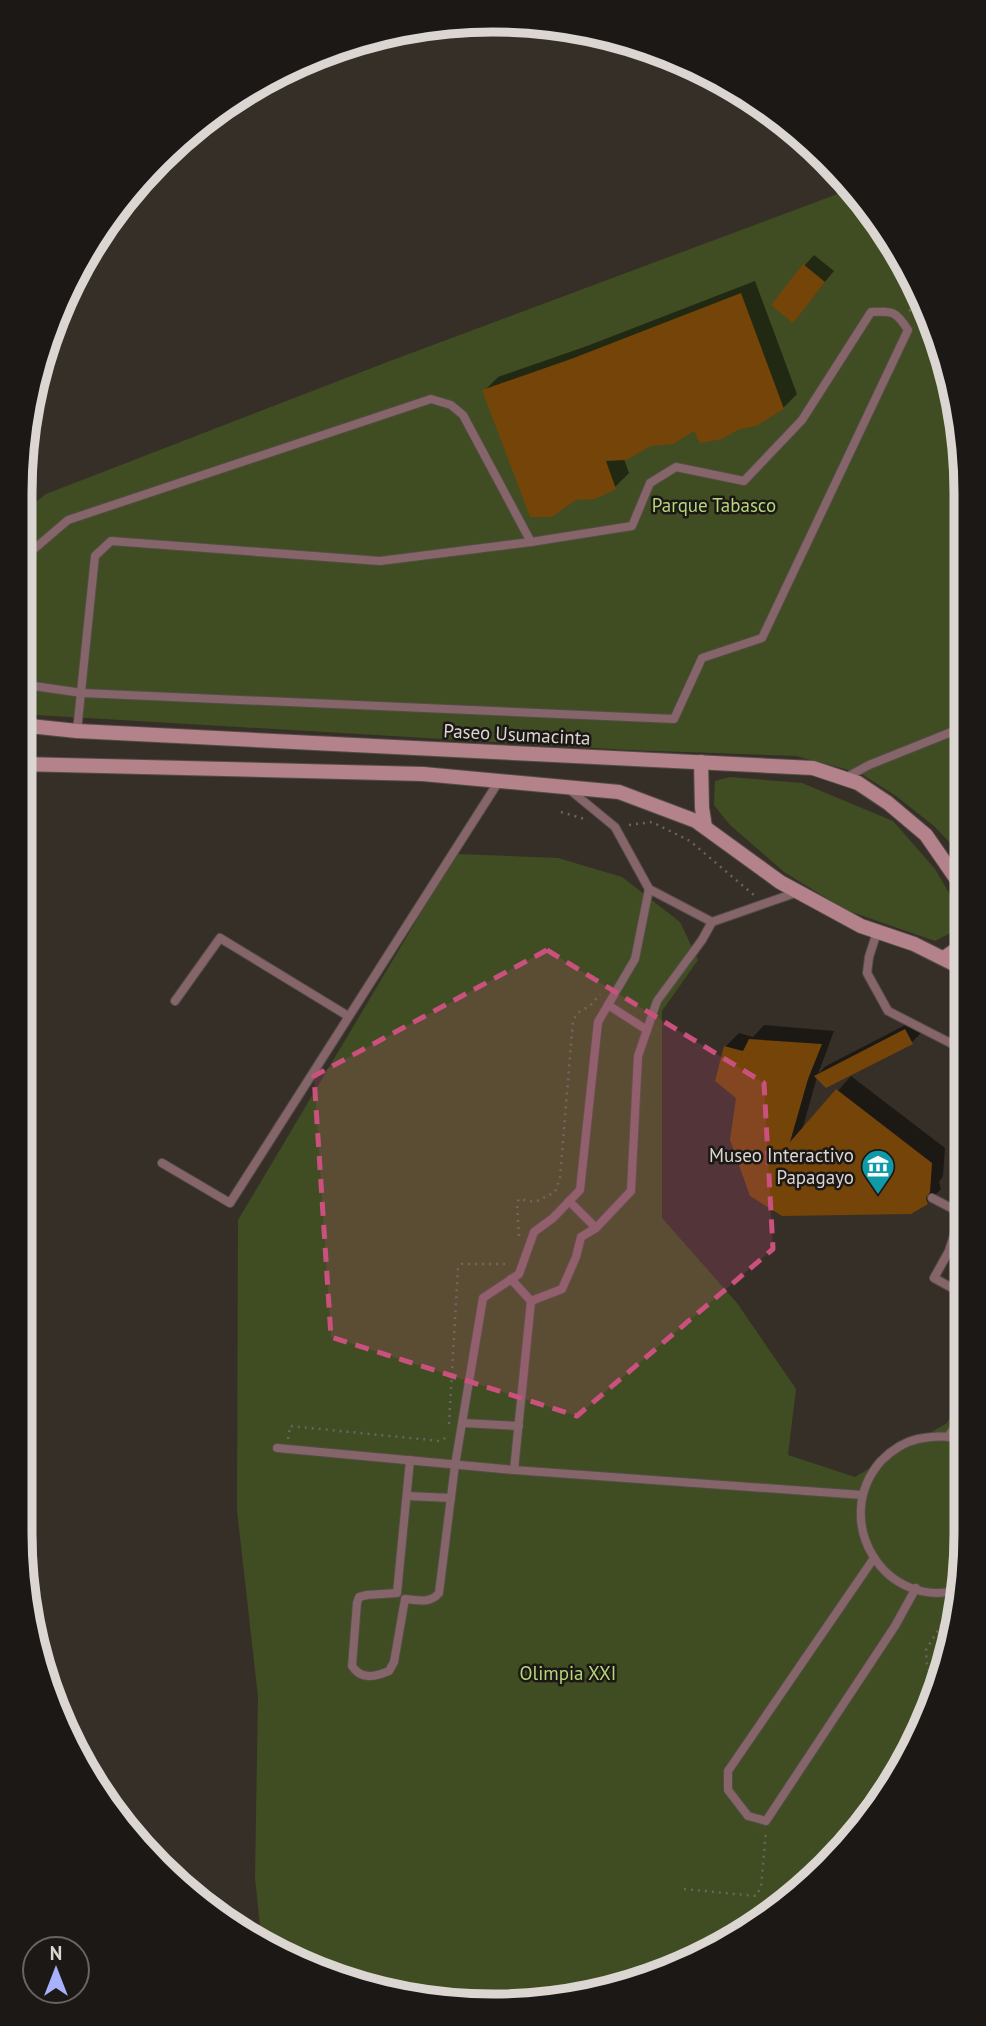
<svg xmlns="http://www.w3.org/2000/svg" width="986" height="2026" font-family="'PT Sans',sans-serif">
	<style>
		.green { fill: #404d22 }
		.shadow { fill: #0007 }
		.building { fill: #744409 }
		.lines { fill: none; stroke-linecap: round; stroke-linejoin: round }
		.lane-casing { stroke: #544d46; stroke-width: 10 }
		.secondary-casing { stroke: #544d46; stroke-width: 16 }
		.path { stroke: #6a645d; stroke-width: 2.5; stroke-dasharray: 2 5; stroke-linecap: butt }
		.lane { stroke: #85656a; stroke-width: 8 }
		.secondary { stroke: #b4828a; stroke-width: 14 }
		.marked { fill: #ca517e; fill-opacity: 0.2; stroke: #ca517e; stroke-width: 5; stroke-dasharray: 14 9; stroke-linejoin: round }
		.labels { text-anchor: middle; stroke-width: 5; stroke-linejoin: round; paint-order: stroke }
		.park-label { font-size: 19px; fill: #b7d579; stroke: #1b1815 }
		.street-label { font-size: 19px; fill: #dbd6d1; stroke: #1b1815 }
		.poi-label { font-size: 19px; fill: #dbd6d1; stroke: #1b1815; text-anchor: end }
		.rim { fill: none; stroke: #dbd6d1; stroke-width: 9 }
	</style>
	<rect width="100%" height="100%" fill="#362f28"/>
	<g class="green">
		<polygon points="851,189 887,229 941,340 963,432 964,863 957,850 934,826 896,796 860,773 796,756 629,750 20,714 20,515 46,494 390,361"/>
		<polygon points="730,777 802,783 893,821 935,869 959,910 956,930 935,941 846,910 784,872 730,825 714,805 715,781"/>
		<polygon points="456,854 558,858 622,877 680,922 698,960 662,1011 662,1218 737,1303 796,1389 788,1455 855,1477 947,1423 965,1394 966,1564 951,1655 918,1742 828,1868 703,1958 554,2003 400,1998 311,1971 262,1944 255,1878 258,1697 237,1510 238,1220"/>
	</g>
	<g class="shadow">
		<polygon points="814,255 834,271 793,320 804,266"/>
		<polygon points="755,281 797,394 783,408 694,429 650,444 624,459 629,473 615,487 484,391 498,377 587,346"/>
		<polygon points="915,1020 922,1032 912,1042 817,1077 802,1131 851,1076 945,1148 943,1176 939,1182 941,1189 927,1203 783,1214 738,1097 725,1047 739,1033 753,1037 764,1025 834,1031 818,1074 826,1066"/>
	</g>
	<g class="building">
		<polygon points="803,264 825,282 793,323 771,305"/>
		<polygon points="741,293 784,409 756,426 740,429 722,439 700,443 694,431 673,444 651,446 626,460 606,461 616,489 595,499 576,500 552,517 530,517 482,390 571,359"/>
		<polygon points="905,1029 913,1044 826,1088 814,1076"/>
		<polygon points="749,1039 822,1044 808,1079 790,1142 836,1089 932,1163 930,1192 926,1198 928,1204 911,1214 782,1216 750,1196 730,1140 736,1098 715,1081 724,1046 743,1051"/>
	</g>
	<g class="lines">
		<defs>
			<g id="lane">
				<path d="M20 684 82 693 674 719 702 658 762 638 908 330C896 311 893 311 871 312L802 420 744 481 676 467 650 483 632 526 531 542 463 415 451 405 431 399 68 520 20 561"/>
				<polyline points="77,731 95,556 111,541 380,561 531,542"/>
				<polyline points="845,778 869,765 964,727"/>
				<polyline points="570,790 615,827 649,889 712,922 798,892"/>
				<polyline points="877,932 869,957 867,973 888,1011 964,1050"/>
				<polyline points="175,1001 220,938 348,1016"/>
				<polyline points="608,1005 647,1030"/>
				<polyline points="162,1163 230,1203 499,781"/>
				<polyline points="932,1198 963,1214"/>
				<polyline points="569,1201 596,1228"/>
				<polyline points="965,1201 949,1251 934,1278 965,1295"/>
				<polyline points="511,1279 531,1301"/>
				<polyline points="463,1423 519,1426"/>
				<polyline points="948,1437 965,1411"/>
				<polyline points="277,1448 514,1470 862,1495"/>
				<path d="M410 1460 397 1593 367 1595 359 1597 357 1603 352 1666C361 1680 375 1677 389 1671L394 1662 405 1599C418 1600 430 1604 439 1593L455 1465 483 1298 519 1274 534 1232 553 1218 580 1190 598 1022 635 959 649 889"/>
				<polyline points="514,1470 531,1301 562,1289 576,1257 581,1237 596,1228 631,1191 638,1056 657,1001 702,940 712,922"/>
				<polyline points="407,1496 451,1498"/>
				<polyline points="874,1558 728,1771 728,1790 748,1816 766,1821 895,1626 916,1588"/>
				<path d="M962 1589C885 1613 829 1520 881 1461 891 1451 904 1442 918 1439 933 1436 950 1434 965 1441"/>
			</g>
			<g id="secondary">
				<polyline points="20,725 77,731 813,768 858,783 888,803 926,835 964,890"/>
				<polyline points="701,762 702,808 705,827"/>
				<polyline points="20,764 423,774 619,792 696,821 780,882 815,901 861,926 914,944 964,969"/>
				<polyline points="944,958 964,944"/>
			</g>
		</defs>
		<use href="#lane" class="lane-casing"/>
		<use href="#secondary" class="secondary-casing"/>
		<g class="path">
			<polyline points="909,311 913,308 926,309"/>
			<polyline points="561,812 588,820"/>
			<polyline points="629,825 652,822 690,841 755,896"/>
			<polyline points="519,1236 517,1203 519,1199 535,1202 555,1192 560,1178 573,1020 579,1012 590,1006 600,994"/>
			<polyline points="449,1424 458,1268 462,1264 510,1264"/>
			<polyline points="288,1439 290,1426 440,1441 447,1437"/>
			<polyline points="938,1690 927,1666 926,1650 950,1610 959,1606"/>
			<polyline points="833,1862 833,1856"/>
			<polyline points="684,1889 756,1896 761,1887 766,1831"/>
		</g>
		<use href="#lane" class="lane"/>
		<use href="#secondary" class="secondary"/>
	</g>
	<path class="marked" d="M547 950 764 1083 773 1249 577 1416 331 1337 314 1076Z"/>
	<defs>
		<symbol id="museum-pin" viewBox="-11 -11 22 30"><path d="M0 17L-7.5 6A9.5 9.5 0 1 1 7.5 6Z" fill="#0f9aa8" stroke="#1b1815"/><path d="M0-6L6-3V-2H-6V-3ZM-5-1h2V3h-2ZM-1-1h2V3h-2ZM3-1h2V3H3ZM-6 4H6V6H-6Z" fill="#fff"/></symbol>
	</defs>
	<g fill-rule="evenodd">
		<use href="#museum-pin" x="859" y="1147" width="38" height="52"/>
	</g>
	<g class="labels">
		<g class="park-label">
			<text x="714" y="512">Parque Tabasco</text>
			<text x="568" y="1680">Olimpia XXI</text>
		</g>
		<g class="street-label">
			<text transform="translate(517 734) rotate(3)" y="7">Paseo Usumacinta</text>
		</g>
		<g class="poi-label">
			<text x="854" y="1162">Museo Interactivo<tspan x="854" dy="22">Papagayo</tspan></text>
		</g>
	</g>
	<path d="M0 0H986V2026H0ZM493 32H493A461 461 0 0 1 954 493V1533A461 461 0 0 1 493 1994H493A461 461 0 0 1 32 1533V493A461 461 0 0 1 493 32Z" fill="#1b1815" fill-rule="evenodd"/>
	<path class="rim" d="M493 32H493A461 461 0 0 1 954 493V1533A461 461 0 0 1 493 1994H493A461 461 0 0 1 32 1533V493A461 461 0 0 1 493 32Z"/>
	<g transform="translate(56 1970)"><circle r="33" fill="#1b1815" stroke="#686460" stroke-width="2"/>
	<path d="M0-5L12 26L0 18L-12 26Z" fill="#a7b1fc"/>
	<text y="-10" font-size="19" font-weight="bold" text-anchor="middle" fill="#dbd6d1">N</text>
	</g>
</svg>
